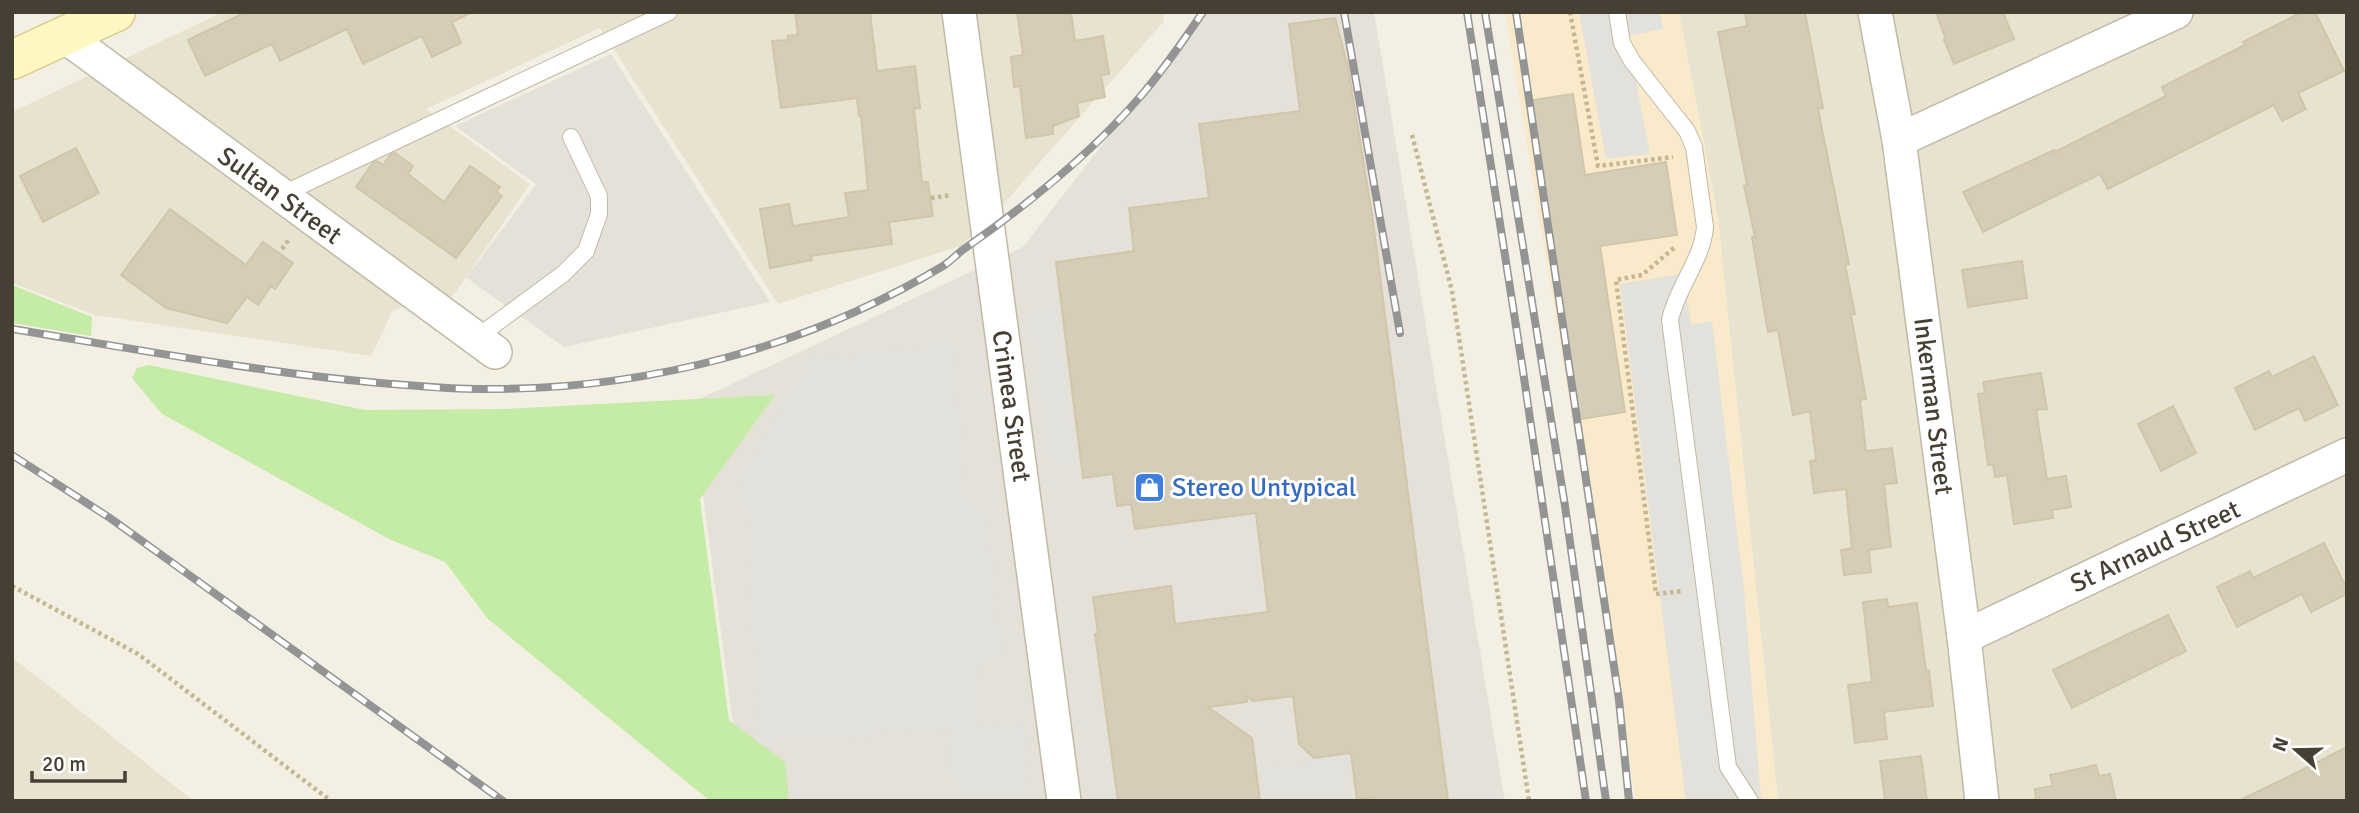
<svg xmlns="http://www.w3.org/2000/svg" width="2359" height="813" font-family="Signika,sans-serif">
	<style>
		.residential { fill: #e8e3d0 }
		.commercial { fill: #f8eacb }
		.industrial { fill: #e5e1d8 }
		.green { fill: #c5eca7 }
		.parking { fill: #e3e1dc }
		.building { fill: #d5cdb7; stroke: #d1c6aa; stroke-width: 2 }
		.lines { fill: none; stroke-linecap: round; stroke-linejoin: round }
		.service-casing { stroke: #bfb9a5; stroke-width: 18 }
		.minor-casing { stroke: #bfb9a5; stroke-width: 36 }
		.secondary-casing { stroke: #d8cd8d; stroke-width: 41 }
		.path { stroke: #c3b794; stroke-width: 4.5; stroke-dasharray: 3.5 3.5; stroke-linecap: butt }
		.service { stroke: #fff; stroke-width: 16 }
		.minor { stroke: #fff; stroke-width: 33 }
		.secondary { stroke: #fff7c1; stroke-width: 38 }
		.rail-casing { stroke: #949494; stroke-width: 8 }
		.rail { stroke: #fff; stroke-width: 5; stroke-dasharray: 16; stroke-linecap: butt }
		.labels { text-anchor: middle; stroke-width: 6; stroke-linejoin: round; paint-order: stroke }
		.street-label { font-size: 26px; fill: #454033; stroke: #fff }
		.shop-label { font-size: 26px; fill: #366cbe; stroke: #fff; text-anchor: start }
	</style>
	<rect width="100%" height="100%" fill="#f3f0e3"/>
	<g class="residential">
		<polygon points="223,12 1163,12 1164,21 986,224 961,246 778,304 600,28 426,109 530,184 453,296 393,310 371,356 95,315 12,283 12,112"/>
		<polygon points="1679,12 2347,12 2347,801 1778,801 1718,218"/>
		<polygon points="12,657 191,799 194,801 12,801"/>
	</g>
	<polygon class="commercial" points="1505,12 1679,12 1718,218 1778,801 1636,801"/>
	<g class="industrial">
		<polygon points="1205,12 1374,12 1505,801 743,801 691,403 1023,247"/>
		<polygon points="611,54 770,302 564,347 468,279 465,279 536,184 455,126"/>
	</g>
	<g class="green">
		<polygon points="12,285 92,317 91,336 12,323"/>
		<polygon points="149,365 365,410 503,409 775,395 700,499 729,720 785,762 789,801 710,801 488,619 445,562 389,539 162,414 132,378 137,368"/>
	</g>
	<g class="parking">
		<polygon points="1579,12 1660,12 1663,29 1627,36 1650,154 1606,159"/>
		<polygon points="1681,274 1692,325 1712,321 1744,590 1761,801 1686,801 1620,284"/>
		<polygon points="1056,304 1078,465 1050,469 1028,308"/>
		<polygon points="956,341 964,489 988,516 1003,657 976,668 981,726 1024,720 1029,801 955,801 947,730 759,745 742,471 810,358"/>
		<polygon points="1347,756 1352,801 1264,801 1261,765"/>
	</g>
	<g class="building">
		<polygon points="246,12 472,12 452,22 461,43 432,57 422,36 363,64 347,29 280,61 272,44 205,76 188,40"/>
		<polygon points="795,12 870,12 877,71 915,66 920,108 914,109 922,182 928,182 933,216 889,222 892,244 811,256 812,260 770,268 760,209 789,204 793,226 849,217 845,193 868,190 861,116 859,116 857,98 781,108 772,41 788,40 788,36 798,35"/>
		<polygon points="1017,12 1071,12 1075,41 1103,36 1109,74 1101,75 1105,97 1077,103 1079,116 1053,126 1053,134 1026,138 1020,86 1014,87 1011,57 1023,55"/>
		<polygon points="1745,12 1805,12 1823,108 1818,109 1849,264 1845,265 1855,314 1851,315 1866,399 1860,400 1866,451 1892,448 1897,483 1884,484 1891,547 1869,550 1871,572 1844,575 1841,550 1852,548 1846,489 1814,493 1810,461 1816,460 1810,411 1793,415 1778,330 1768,332 1752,237 1755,237 1744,186 1747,185 1718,32 1747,26"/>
		<polygon points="1936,12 2003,12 2014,39 1954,64 1944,40 1946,40"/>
		<polygon points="2302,12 2315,12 2344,71 2298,93 2306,109 2282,121 2274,105 2108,189 2100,174 1983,232 1963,192 2054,150 2055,152 2166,96 2162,87 2245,45 2243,42"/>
		<polygon points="1335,18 1348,67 1372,214 1448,801 1374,801 1373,797 1357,800 1351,753 1314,758 1299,744 1293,696 1253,701 1246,696 1247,702 1208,707 1252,738 1260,801 1118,801 1095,634 1098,634 1093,597 1171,586 1175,624 1268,612 1256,513 1135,529 1131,504 1117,506 1113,474 1083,478 1056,262 1134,251 1129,208 1209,198 1199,124 1300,111 1289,24"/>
		<polygon points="1573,94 1585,175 1666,162 1677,235 1600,246 1625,412 1580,419 1533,100"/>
		<polygon points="76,148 99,193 43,222 20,176"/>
		<polygon points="395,153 413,166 408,174 444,202 470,166 500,187 496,192 502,196 456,258 356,187 372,164 377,161 383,165 390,155"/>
		<polygon points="170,209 246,265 263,242 293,263 275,289 271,286 258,305 247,297 227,323 166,308 121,275"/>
		<polygon points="2022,261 2027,298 1968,307 1962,270"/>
		<polygon points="2314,356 2338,405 2305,421 2299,408 2255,430 2235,388 2269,371 2272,377"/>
		<polygon points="2041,373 2047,409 2036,410 2047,479 2066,476 2071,507 2052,510 2053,518 2014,524 2007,475 1995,477 1993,465 1988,465 1978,394 1985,393 1983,382"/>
		<polygon points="2173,406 2196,453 2161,471 2138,424"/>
		<polygon points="2324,543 2347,589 2347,594 2311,612 2302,594 2237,627 2217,587 2250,571 2253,578"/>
		<polygon points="1887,599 1888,607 1917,603 1926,671 1929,670 1933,706 1884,712 1887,739 1855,743 1848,685 1872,682 1863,602"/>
		<polygon points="2168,615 2186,651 2072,708 2053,670"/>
		<polygon points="2347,747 2347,801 2238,801 2298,772"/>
		<polygon points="1921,756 1927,801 1885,801 1880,761"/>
		<polygon points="2096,765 2099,776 2110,774 2116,801 2036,801 2035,789 2053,786 2050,775"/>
	</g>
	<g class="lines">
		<defs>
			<g id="service">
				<path d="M1617 12 1622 43 1632 61 1687 131 1694 147 1705 227C1702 261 1677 287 1670 320L1728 767 1750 801"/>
				<polyline points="281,195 669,12"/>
				<polyline points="476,338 563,274 586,251 599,214 599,196 571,137"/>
			</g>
			<g id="minor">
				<polyline points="959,12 1064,801"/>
				<polyline points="1875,12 1899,140 1964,637 1982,801"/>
				<polyline points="66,37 495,352"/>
				<polyline points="1899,140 2176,12"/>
				<polyline points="1964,637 2347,455"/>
			</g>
			<polyline id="secondary" points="12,60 116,12"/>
		</defs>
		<use href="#service" class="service-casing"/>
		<use href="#minor" class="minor-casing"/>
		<use href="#secondary" class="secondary-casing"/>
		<g class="path">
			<polyline points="1570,12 1598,166 1673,157"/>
			<polyline points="1412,135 1452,291 1529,801"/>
			<polyline points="931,198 951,195"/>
			<polyline points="1674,248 1642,275 1616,280 1656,594 1683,591"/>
			<polyline points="282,249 290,238"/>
			<polyline points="12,586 138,654 331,801"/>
		</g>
		<use href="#service" class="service"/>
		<use href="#minor" class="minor"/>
		<use href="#secondary" class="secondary"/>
		<defs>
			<g id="rail">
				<polyline points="1344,12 1400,333"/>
				<polyline points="1467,12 1523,371 1586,801"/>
				<polyline points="1485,12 1565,506 1606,801"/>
				<polyline points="1516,12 1619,700 1629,801"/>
				<path d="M12 329C135 349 257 372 380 383 418 386 456 390 493 389 649 389 810 346 943 266 951 261 957 254 964 249 1027 205 1089 156 1139 98 1163 71 1183 41 1203 12"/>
				<polyline points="12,455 110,518 503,801"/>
			</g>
		</defs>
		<use href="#rail" class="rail-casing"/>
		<use href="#rail" class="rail"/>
	</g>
	<defs>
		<symbol id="shop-square" viewBox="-11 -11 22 22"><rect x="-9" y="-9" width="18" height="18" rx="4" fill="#3f7fe0" stroke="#fff"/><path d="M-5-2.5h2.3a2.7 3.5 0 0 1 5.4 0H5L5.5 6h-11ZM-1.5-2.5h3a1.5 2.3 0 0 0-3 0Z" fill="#fff"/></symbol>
	</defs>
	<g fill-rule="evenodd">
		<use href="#shop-square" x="1132" y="470" width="35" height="35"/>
	</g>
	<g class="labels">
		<g class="street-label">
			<text transform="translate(280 195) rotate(36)" y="9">Sultan Street</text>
			<text transform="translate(1012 406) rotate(82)" y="9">Crimea Street</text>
			<text transform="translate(1934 406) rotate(83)" y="9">Inkerman Street</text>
			<text transform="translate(2155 546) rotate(-25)" y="9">St Arnaud Street</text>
		</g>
		<g class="shop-label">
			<text x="1172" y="496">Stereo Untypical</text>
		</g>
	</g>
	<rect width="2359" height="813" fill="none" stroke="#454033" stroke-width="28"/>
	<g transform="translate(2296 750) rotate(290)" stroke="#ffffff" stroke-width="5" paint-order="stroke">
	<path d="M0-5L12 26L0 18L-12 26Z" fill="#454033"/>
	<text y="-10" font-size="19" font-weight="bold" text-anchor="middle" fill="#454033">N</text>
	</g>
	<path d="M32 771v10h93v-10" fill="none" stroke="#454033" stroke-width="3.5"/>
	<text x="42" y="771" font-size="21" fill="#454033" stroke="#ffffff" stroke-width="5" paint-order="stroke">20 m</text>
</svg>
